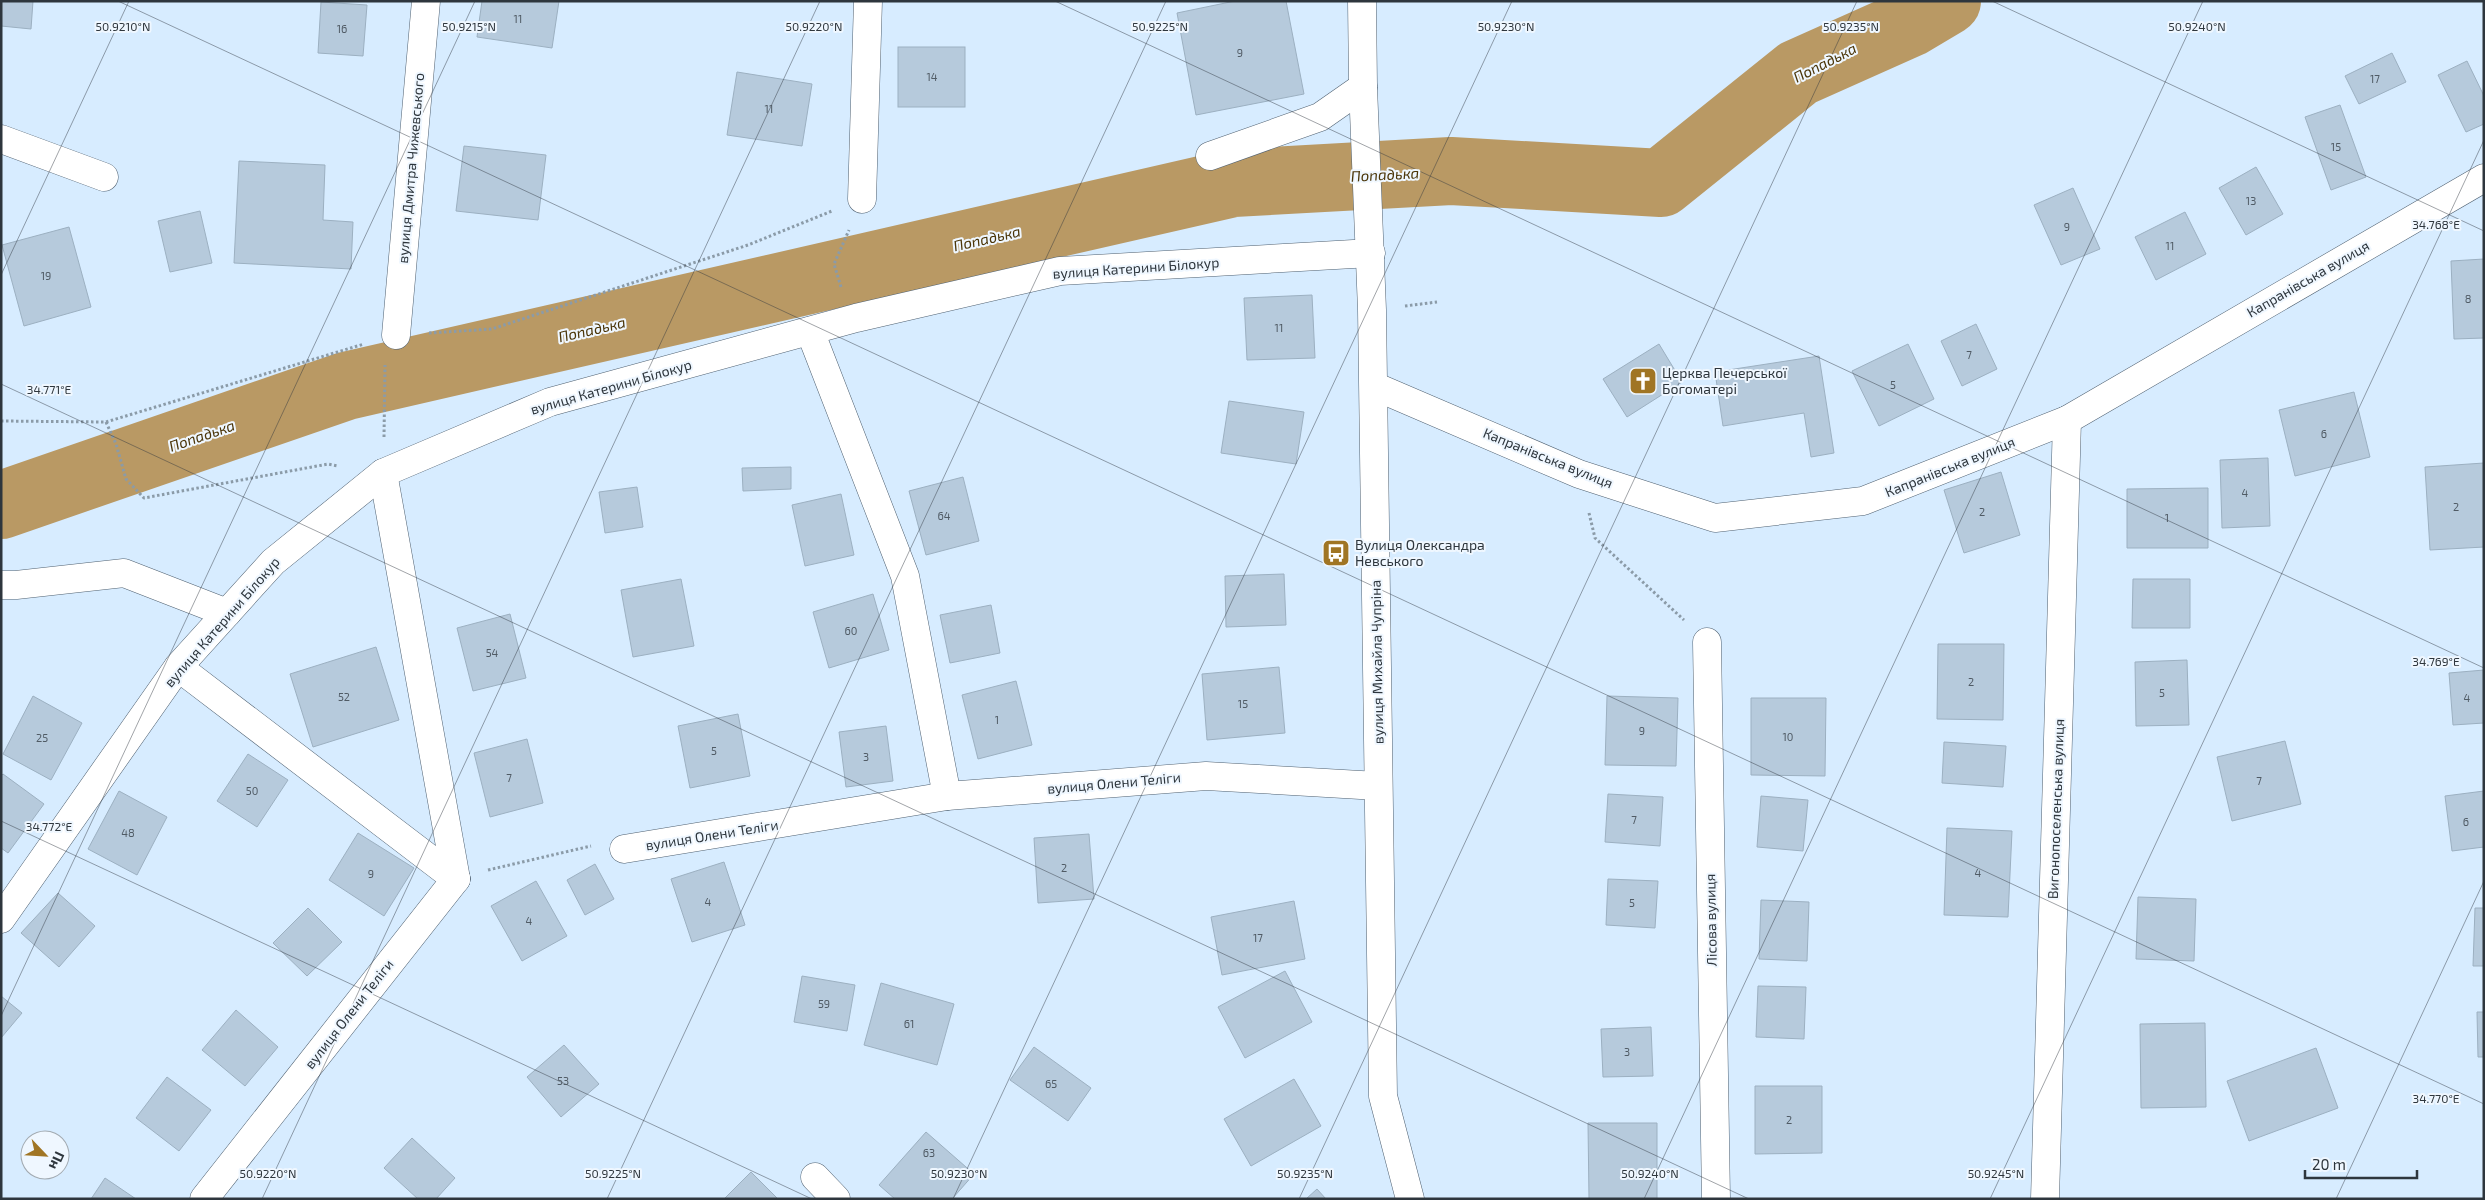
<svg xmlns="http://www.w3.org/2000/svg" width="2485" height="1200" font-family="'Exo 2',sans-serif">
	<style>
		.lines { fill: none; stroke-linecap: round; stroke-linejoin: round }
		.river { stroke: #b99964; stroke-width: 68 }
		.building { fill: #b6cadc; stroke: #9cb0c1 }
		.minor-casing { stroke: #506171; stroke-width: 29 }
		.major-casing { stroke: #506171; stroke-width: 29 }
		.path { stroke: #8b9ba8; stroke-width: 3; stroke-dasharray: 2.5 2.5; stroke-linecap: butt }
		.minor { stroke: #fff; stroke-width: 28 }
		.major { stroke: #fff; stroke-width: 28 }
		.ticks { fill: none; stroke: #2e363d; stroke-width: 1; stroke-opacity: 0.45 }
		.labels { text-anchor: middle; stroke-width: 4; stroke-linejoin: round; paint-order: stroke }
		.number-label { font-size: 11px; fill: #505b65 }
		.street-label { font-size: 14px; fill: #2e363d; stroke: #eff7ff }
		.poi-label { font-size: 14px; fill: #2e363d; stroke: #eff7ff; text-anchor: start }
		.water-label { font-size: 15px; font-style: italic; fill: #4b3508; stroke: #eff7ff }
		.ticks-label { font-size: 12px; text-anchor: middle; fill: #2e363d; stroke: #eff7ff; stroke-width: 4; stroke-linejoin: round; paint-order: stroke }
	</style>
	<rect width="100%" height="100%" fill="#d7ecff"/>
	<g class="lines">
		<polyline class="river" points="1,505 346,386 1233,183 1451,171 1661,183 1798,73 1910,23 1947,1"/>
	</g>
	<g class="building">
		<polygon points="1,1 33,1 31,29 1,26"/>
		<polygon points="482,1 559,1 552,48 477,37"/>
		<polygon points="1235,1 1286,1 1304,94 1196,115 1177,13"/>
		<polygon points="321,2 367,5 363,56 318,53"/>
		<rect x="898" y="47" width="67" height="60"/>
		<polygon points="2392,53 2406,82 2359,104 2345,76"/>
		<polygon points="2467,61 2484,96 2484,124 2466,132 2438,75"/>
		<polygon points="737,72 812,84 802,146 727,135"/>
		<polygon points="2340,105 2366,177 2331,190 2305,117"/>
		<polygon points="464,146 546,155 538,220 456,211"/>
		<polygon points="239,161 325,165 323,220 353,222 351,269 234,263"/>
		<polygon points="2256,167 2283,214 2246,235 2219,188"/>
		<polygon points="2073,188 2100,249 2061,265 2034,205"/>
		<polygon points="200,211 212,263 170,272 158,221"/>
		<polygon points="2185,212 2206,254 2156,280 2135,237"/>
		<polygon points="69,227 91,307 24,326 2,245"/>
		<polygon points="2484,259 2484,338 2454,339 2451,261"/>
		<polygon points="1312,295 1315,358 1247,360 1244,298"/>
		<polygon points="1976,324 1997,369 1962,386 1941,341"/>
		<polygon points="1659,344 1682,382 1627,417 1603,379"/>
		<polygon points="1908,344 1934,399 1879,426 1852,371"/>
		<polygon points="1819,356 1834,453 1811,457 1804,413 1723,426 1715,372"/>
		<polygon points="2354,392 2370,457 2295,476 2279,410"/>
		<polygon points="1229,401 1304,412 1296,464 1221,453"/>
		<polygon points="2268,458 2270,526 2222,528 2220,460"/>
		<polygon points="2484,463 2484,547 2430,550 2425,467"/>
		<polygon points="791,467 791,489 743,491 742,468"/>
		<polygon points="2001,472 2020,535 1964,553 1944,490"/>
		<polygon points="963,477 979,541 926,555 909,491"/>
		<polygon points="637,487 643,527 605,533 599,492"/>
		<polygon points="2208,488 2208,548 2127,548 2127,489"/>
		<polygon points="841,494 854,555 805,566 792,505"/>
		<polygon points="1284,574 1286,625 1226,627 1225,576"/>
		<polygon points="681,579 694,646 633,657 621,590"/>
		<polygon points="2133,579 2190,579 2190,628 2132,628"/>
		<polygon points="873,594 889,650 829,668 813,612"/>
		<polygon points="991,605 1000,653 950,663 940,615"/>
		<polygon points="510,614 526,678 473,691 457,628"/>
		<polygon points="1938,644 2004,644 2003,720 1937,719"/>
		<polygon points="376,647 399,720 313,747 290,674"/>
		<polygon points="2187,660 2189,725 2136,726 2135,662"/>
		<polygon points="1279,667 1285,733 1207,740 1202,674"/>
		<polygon points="2484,670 2484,723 2453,725 2449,673"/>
		<polygon points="1016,681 1032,745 978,759 962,695"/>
		<polygon points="33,696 82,723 51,780 3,754"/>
		<polygon points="1607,696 1678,698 1676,766 1605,765"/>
		<polygon points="1751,698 1826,698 1825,776 1751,775"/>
		<polygon points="738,714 750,776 690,788 678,726"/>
		<polygon points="886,726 893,781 846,787 839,732"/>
		<polygon points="527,739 543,803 490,817 474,753"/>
		<polygon points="2285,741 2301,804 2232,821 2217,757"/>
		<polygon points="1944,742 2006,746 2003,787 1942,783"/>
		<polygon points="248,754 288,780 257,827 217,801"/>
		<polygon points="3,774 44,804 8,853 1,848 1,776"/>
		<polygon points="119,791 167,817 137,875 88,849"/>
		<polygon points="2484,791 2484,847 2452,851 2445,796"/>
		<polygon points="1608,794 1663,797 1660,846 1605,842"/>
		<polygon points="1761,796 1808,800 1803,851 1757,847"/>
		<polygon points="1947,828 2012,831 2008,917 1944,915"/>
		<polygon points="358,833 414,868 384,916 329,880"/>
		<polygon points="1089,834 1094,899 1038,903 1034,838"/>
		<polygon points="724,862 745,925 692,942 671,879"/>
		<polygon points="595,864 614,899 585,915 567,880"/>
		<polygon points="1608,879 1658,881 1655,928 1606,925"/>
		<polygon points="536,881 567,936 522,961 491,906"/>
		<polygon points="58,893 95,926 59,967 21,933"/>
		<polygon points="2138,897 2196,899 2194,961 2136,959"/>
		<polygon points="1761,900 1809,902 1807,961 1759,959"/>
		<polygon points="1294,901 1305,959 1222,975 1211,917"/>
		<polygon points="308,908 342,942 307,976 273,943"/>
		<polygon points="2475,908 2484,908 2484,966 2473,966"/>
		<polygon points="1285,971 1312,1022 1245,1058 1218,1007"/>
		<polygon points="802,976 855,985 847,1031 794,1022"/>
		<polygon points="881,983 954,1004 937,1065 864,1045"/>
		<polygon points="1758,986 1806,987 1804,1039 1756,1037"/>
		<polygon points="1,996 22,1013 1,1038"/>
		<polygon points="236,1010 278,1047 245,1086 202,1050"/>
		<polygon points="2477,1012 2484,1012 2484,1057 2478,1057"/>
		<polygon points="2205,1023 2206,1107 2141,1108 2140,1024"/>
		<polygon points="1651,1027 1653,1076 1603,1077 1601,1029"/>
		<polygon points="564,1045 599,1084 561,1117 527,1077"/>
		<polygon points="1034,1047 1091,1088 1068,1121 1010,1080"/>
		<polygon points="2316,1048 2338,1108 2249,1141 2227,1081"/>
		<polygon points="167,1077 211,1110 179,1151 136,1118"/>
		<polygon points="1294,1079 1321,1126 1251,1166 1224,1119"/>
		<polygon points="1755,1086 1822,1086 1822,1153 1755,1154"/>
		<polygon points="1588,1123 1657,1123 1657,1199 1589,1199"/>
		<polygon points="926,1132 974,1174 952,1199 895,1199 879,1185"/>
		<polygon points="412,1138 455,1178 436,1199 418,1199 384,1168"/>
		<polygon points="751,1172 778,1199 724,1199"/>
		<polygon points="105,1178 136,1199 91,1199"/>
		<polygon points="1317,1189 1326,1199 1306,1199"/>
	</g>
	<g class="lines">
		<defs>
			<g id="minor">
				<polyline points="1,139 104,177"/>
				<polyline points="1210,156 1320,117 1363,87"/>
				<polyline points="862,199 868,1"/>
				<polyline points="810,331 905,576 947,796"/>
				<polyline points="396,335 426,1"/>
				<polyline points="1374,386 1579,474 1715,518 1863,501 2067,420 2484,178"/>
				<polyline points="383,473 456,879"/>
				<polyline points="1,585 16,585 124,573 227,613"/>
				<polyline points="1707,642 1716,1199"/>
				<polyline points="178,667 456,879"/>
				<polyline points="624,849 947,796 1206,776 1378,786"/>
				<polyline points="1,919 178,667 273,562 383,473 550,402 856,318 1060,271 1371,253"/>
				<polyline points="815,1177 836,1199"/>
				<polyline points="204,1199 456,879"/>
				<polyline points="2045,1199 2067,420"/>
			</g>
			<polyline id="major" points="1362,1 1363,87 1372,310 1383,1096 1410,1199"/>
		</defs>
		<use href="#minor" class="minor-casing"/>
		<use href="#major" class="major-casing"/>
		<g class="path">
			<polyline points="841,287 834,264 849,230"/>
			<polyline points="1405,306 1437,302"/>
			<polyline points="429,333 492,329 748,245 832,211"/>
			<polyline points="1,421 106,422 364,344"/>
			<polyline points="106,422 116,444 126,479 144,498 328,464 338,466"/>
			<polyline points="384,437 385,365"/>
			<polyline points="1589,513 1595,538 1684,620"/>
			<polyline points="488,870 591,846"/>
		</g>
		<use href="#minor" class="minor"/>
		<use href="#major" class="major"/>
	</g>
	<path class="ticks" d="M118 1 2484 1104M1055 1 2484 668M1992 1 2484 231M1 275 129 1M1 384 1749 1199M1 821 812 1199M1 1016 475 1M262 1199 820 1M607 1199 1166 1M953 1199 1512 1M1299 1199 1857 1M1644 1199 2203 1M1990 1199 2484 140M2336 1199 2484 881"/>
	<defs>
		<symbol id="church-square" viewBox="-11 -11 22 22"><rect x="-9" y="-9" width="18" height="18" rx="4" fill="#a07524" stroke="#eff7ff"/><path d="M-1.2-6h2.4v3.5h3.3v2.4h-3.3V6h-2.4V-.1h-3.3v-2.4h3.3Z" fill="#fff"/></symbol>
		<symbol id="bus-square" viewBox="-11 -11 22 22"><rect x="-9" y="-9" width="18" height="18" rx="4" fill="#a07524" stroke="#eff7ff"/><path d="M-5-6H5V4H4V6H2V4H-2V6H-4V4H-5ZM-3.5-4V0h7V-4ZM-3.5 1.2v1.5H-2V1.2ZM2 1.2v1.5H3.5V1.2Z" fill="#fff"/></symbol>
	</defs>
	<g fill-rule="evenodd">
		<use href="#church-square" x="1627" y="365" width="32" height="32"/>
		<use href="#bus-square" x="1320" y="537" width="32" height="32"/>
	</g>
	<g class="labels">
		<g class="number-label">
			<text x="518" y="23">11</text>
			<text x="342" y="33">16</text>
			<text x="1240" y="57">9</text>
			<text x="932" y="81">14</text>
			<text x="2375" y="83">17</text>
			<text x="769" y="113">11</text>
			<text x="2336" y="151">15</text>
			<text x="2251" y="205">13</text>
			<text x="2067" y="231">9</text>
			<text x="2170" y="250">11</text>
			<text x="46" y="280">19</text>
			<text x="2468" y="303">8</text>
			<text x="1279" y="332">11</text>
			<text x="1969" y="359">7</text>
			<text x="1893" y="389">5</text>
			<text x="2324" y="438">6</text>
			<text x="2245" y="497">4</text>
			<text x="2456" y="511">2</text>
			<text x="1982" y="516">2</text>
			<text x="944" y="520">64</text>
			<text x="2167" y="522">1</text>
			<text x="851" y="635">60</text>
			<text x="492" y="657">54</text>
			<text x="1971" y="686">2</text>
			<text x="2162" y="697">5</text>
			<text x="344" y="701">52</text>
			<text x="2467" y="702">4</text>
			<text x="1243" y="708">15</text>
			<text x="997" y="724">1</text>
			<text x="1642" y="735">9</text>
			<text x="1788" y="741">10</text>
			<text x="42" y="742">25</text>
			<text x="714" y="755">5</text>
			<text x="866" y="761">3</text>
			<text x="509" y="782">7</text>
			<text x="2259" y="785">7</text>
			<text x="252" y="795">50</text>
			<text x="1634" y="824">7</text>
			<text x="2466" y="826">6</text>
			<text x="128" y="837">48</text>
			<text x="1064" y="872">2</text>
			<text x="1978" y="877">4</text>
			<text x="371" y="878">9</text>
			<text x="708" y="906">4</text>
			<text x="1632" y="907">5</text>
			<text x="529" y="925">4</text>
			<text x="1258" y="942">17</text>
			<text x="824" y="1008">59</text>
			<text x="909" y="1028">61</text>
			<text x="1627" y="1056">3</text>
			<text x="563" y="1085">53</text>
			<text x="1051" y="1088">65</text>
			<text x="1789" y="1124">2</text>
			<text x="929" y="1157">63</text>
		</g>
		<g class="street-label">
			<text transform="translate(411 168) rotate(-85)" y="5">вулиця Дмитра Чижевського</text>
			<text transform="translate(1136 268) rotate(-4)" y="5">вулиця Катерини Білокур</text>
			<text transform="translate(2308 279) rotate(-30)" y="5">Капранівська вулиця</text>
			<text transform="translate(611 387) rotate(-16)" y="5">вулиця Катерини Білокур</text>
			<text transform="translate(1548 458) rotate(22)" y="5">Капранівська вулиця</text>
			<text transform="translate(1950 467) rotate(-22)" y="5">Капранівська вулиця</text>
			<text transform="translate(222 622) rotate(-49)" y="5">вулиця Катерини Білокур</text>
			<text transform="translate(1377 662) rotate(-91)" y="5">вулиця Михайла Чупріна</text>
			<text transform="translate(1114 783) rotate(-5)" y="5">вулиця Олени Теліги</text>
			<text transform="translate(2056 809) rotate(-88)" y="5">Вигонопоселенська вулиця</text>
			<text transform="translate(712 835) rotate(-9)" y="5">вулиця Олени Теліги</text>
			<text transform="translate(1711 920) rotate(-91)" y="5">Лісова вулиця</text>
			<text transform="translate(349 1014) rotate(-52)" y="5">вулиця Олени Теліги</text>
		</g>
		<g class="poi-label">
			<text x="1662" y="378">Церква Печерської<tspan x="1662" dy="16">Богоматері</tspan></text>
			<text x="1355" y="550">Вулиця Олександра<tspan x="1355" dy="16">Невського</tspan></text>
		</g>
		<g class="water-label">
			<text transform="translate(1825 63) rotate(-27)" y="5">Попадька</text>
			<text transform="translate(1385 175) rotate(-3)" y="5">Попадька</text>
			<text transform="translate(987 239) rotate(-13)" y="5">Попадька</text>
			<text transform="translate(592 330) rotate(-13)" y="5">Попадька</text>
			<text transform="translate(202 436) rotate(-19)" y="5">Попадька</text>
		</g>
	</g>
	<g class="ticks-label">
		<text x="123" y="31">50.9210°N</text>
		<text x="469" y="31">50.9215°N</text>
		<text x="814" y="31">50.9220°N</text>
		<text x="1160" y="31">50.9225°N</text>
		<text x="1506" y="31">50.9230°N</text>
		<text x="1851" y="31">50.9235°N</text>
		<text x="2197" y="31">50.9240°N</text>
		<text x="2436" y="229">34.768°E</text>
		<text x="49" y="394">34.771°E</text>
		<text x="2436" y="666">34.769°E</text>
		<text x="49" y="831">34.772°E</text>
		<text x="2436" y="1103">34.770°E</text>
		<text x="268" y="1178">50.9220°N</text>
		<text x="613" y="1178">50.9225°N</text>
		<text x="959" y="1178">50.9230°N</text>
		<text x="1305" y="1178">50.9235°N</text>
		<text x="1650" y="1178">50.9240°N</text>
		<text x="1996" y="1178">50.9245°N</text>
	</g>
	<rect width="2485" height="1200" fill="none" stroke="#2e363d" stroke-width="5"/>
	<g transform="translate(45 1155) rotate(115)"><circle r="24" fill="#eff7ff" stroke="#a2aab1"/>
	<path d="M0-4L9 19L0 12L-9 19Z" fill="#a07524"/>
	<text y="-8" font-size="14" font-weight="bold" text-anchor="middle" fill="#2e363d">Пн</text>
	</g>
	<path d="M2305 1170v8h112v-8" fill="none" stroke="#2e363d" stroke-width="2.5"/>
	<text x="2312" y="1170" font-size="15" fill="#2e363d" stroke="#eff7ff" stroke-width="4" paint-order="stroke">20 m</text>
</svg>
